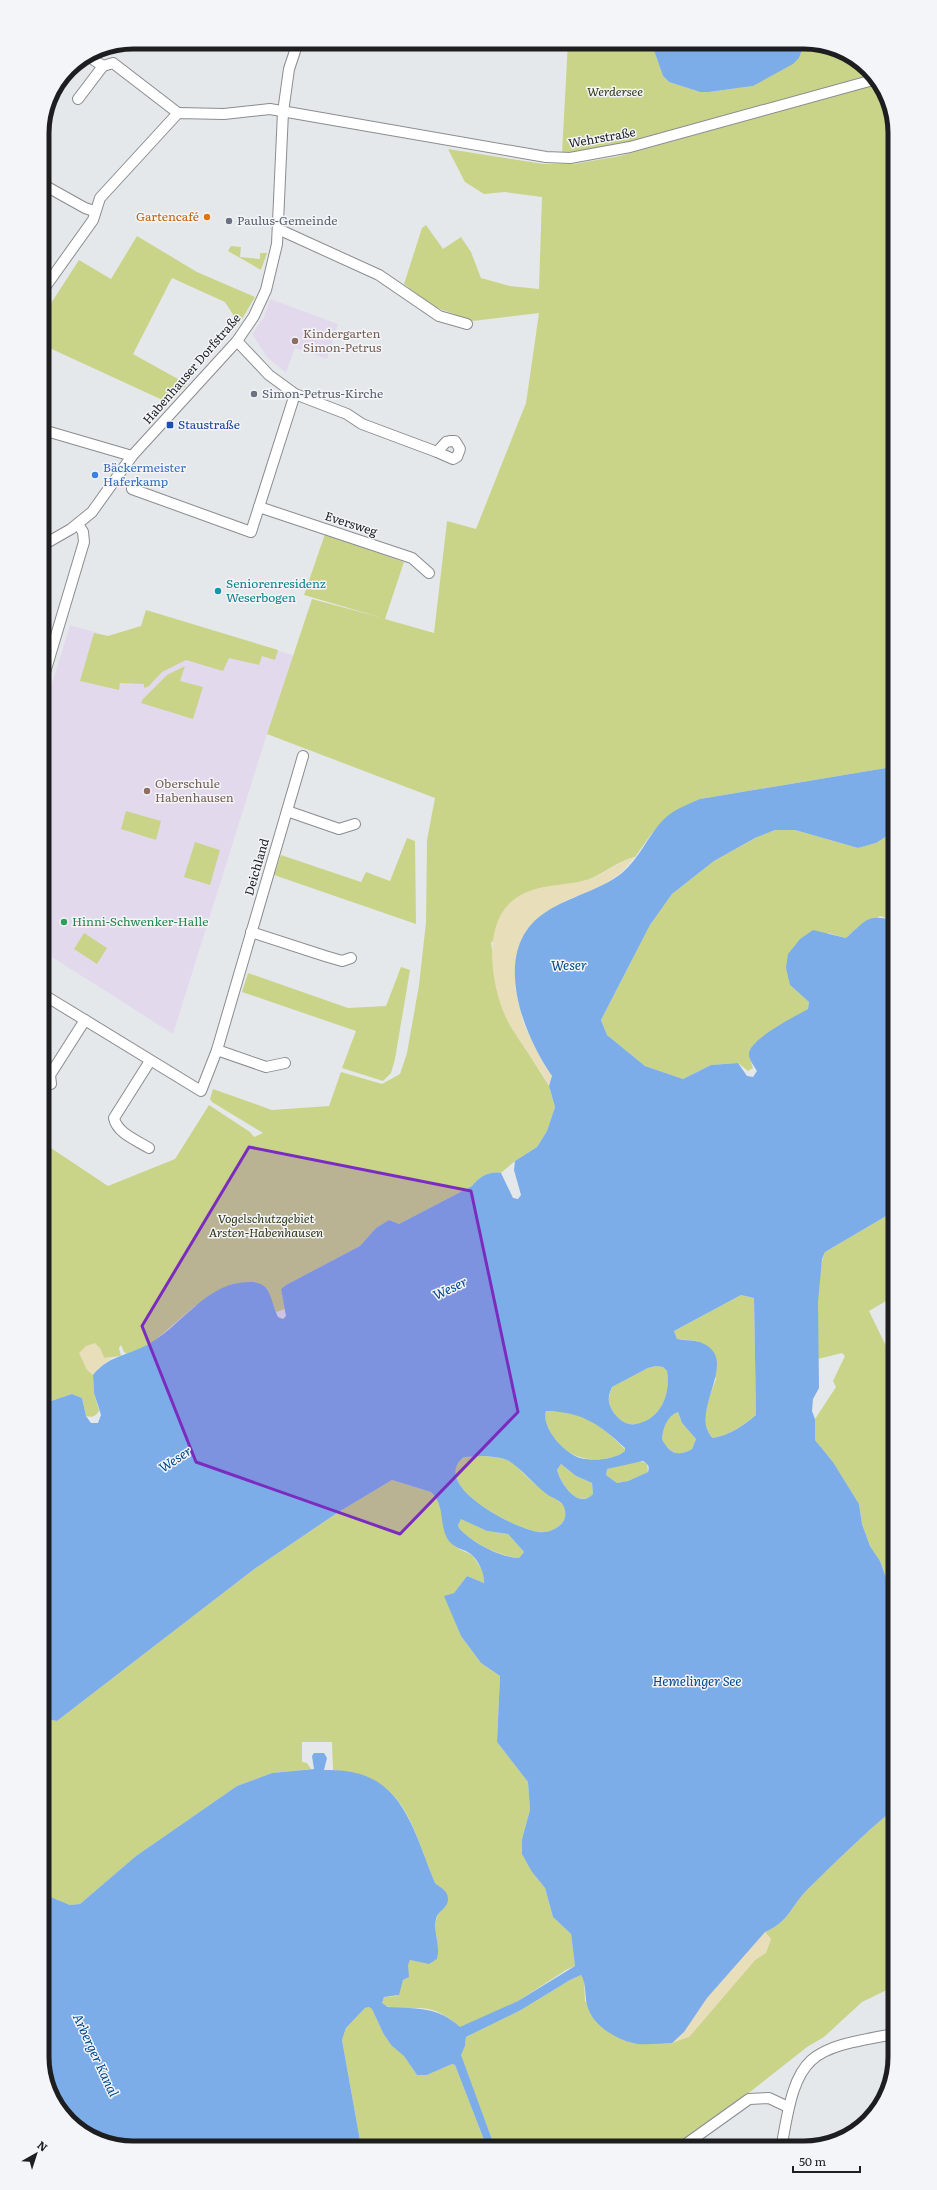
<svg xmlns="http://www.w3.org/2000/svg" width="937" height="2190" font-family="Literata,serif">
	<style>
		.education { fill: #e3d9ed }
		.green { fill: #c9d489 }
		.sand { fill: #e8deb9 }
		.water { fill: #7dade8; fill-rule: evenodd }
		.lines { fill: none; stroke-linecap: round; stroke-linejoin: round }
		.minor-casing { stroke: #8a8c8f; stroke-width: 12 }
		.minor { stroke: #fff; stroke-width: 10 }
		.marked { fill: #7b2cbf; fill-opacity: 0.2; stroke: #7b2cbf; stroke-width: 3; stroke-linejoin: round }
		.food-dot { fill: #e8710a; stroke: #f3f5f8; stroke-width: 1.5 }
		.worship-dot { fill: #6b7280; stroke: #f3f5f8; stroke-width: 1.5 }
		.education-dot { fill: #8d6e63; stroke: #f3f5f8; stroke-width: 1.5 }
		.transit-dot { fill: #1a4fb4; stroke: #f3f5f8; stroke-width: 1.5 }
		.shop-dot { fill: #3f7fe0; stroke: #f3f5f8; stroke-width: 1.5 }
		.culture-dot { fill: #0f9aa8; stroke: #f3f5f8; stroke-width: 1.5 }
		.leisure-dot { fill: #2e9e5b; stroke: #f3f5f8; stroke-width: 1.5 }
		.labels { text-anchor: middle; stroke-width: 3; stroke-linejoin: round; paint-order: stroke }
		.park-label { font-size: 12px; font-style: italic; fill: #323715; stroke: #f3f5f8 }
		.street-label { font-size: 12px; fill: #1e1e20; stroke: #f3f5f8 }
		.food-label { font-size: 12px; fill: #c56008; stroke: #f3f5f8; text-anchor: end }
		.worship-label { font-size: 12px; fill: #5b616d; stroke: #f3f5f8; text-anchor: start }
		.education-label { font-size: 12px; fill: #785e54; stroke: #f3f5f8; text-anchor: start }
		.transit-label { font-size: 12px; fill: #164399; stroke: #f3f5f8; text-anchor: start }
		.shop-label { font-size: 12px; fill: #366cbe; stroke: #f3f5f8; text-anchor: start }
		.culture-label { font-size: 12px; fill: #0d838f; stroke: #f3f5f8; text-anchor: start }
		.leisure-label { font-size: 12px; fill: #27864d; stroke: #f3f5f8; text-anchor: start }
		.water-label { font-size: 13px; font-style: italic; fill: #00468c; stroke: #f3f5f8 }
		.rim { fill: none; stroke: #1e1e20; stroke-width: 5 }
	</style>
	<rect width="100%" height="100%" fill="#e5e8eb"/>
	<g class="education">
		<polygon points="270,299 338,324 327,359 295,348 286,373 267,357 252,334 264,317"/>
		<polygon points="146,610 295,656 267,734 173,1034 44,952 44,710 70,625 108,636 141,626"/>
	</g>
	<g class="green">
		<path d="M568 42H651L663 76 669 82 700 92H709L753 86 799 58 805 42H810L860 61 872 78C820 91 767 103 716 118 669 131 609 151 562 153Z"/>
		<path d="M876 84 890 104 892 767 700 799 652 833 635 857C618 861 606 872 590 879 574 886 554 887 537 889L491 943 499 998 522 1043 549 1086 555 1107 547 1131 537 1147 515 1161 501 1173C489 1171 480 1176 472 1186L399 1224 389 1220 376 1228 360 1246 286 1285 281 1289 285 1309 276 1312 267 1288 196 1305 153 1342 129 1355 124 1352 121 1345 119 1348 121 1356 104 1358 100 1348 85 1366 93 1375 94 1393 99 1411C96 1416 92 1418 86 1416L82 1398 72 1394 45 1403V1144L108 1186 175 1159 209 1105 250 1132 254 1137 263 1133 212 1102 210 1099 213 1089 272 1110 329 1106 341 1072 382 1084 400 1074 407 1053 419 985 426 922 427 840 435 798 267 734 312 599 383 618 304 595 325 534 404 562 385 619 434 633 447 521 476 529 526 403 539 313 473 321 432 306 404 284 422 228 426 225 443 249 461 237 471 252 481 278 510 286 539 289 542 197 505 192 484 194 465 182 448 149 544 164H574L620 156Z"/>
		<polygon points="137,236 197,272 255,297 239,324 225,302 172,278 133,354 187,384 169,403 43,345 43,319 46,311 79,260 111,279"/>
		<polygon points="231,246 241,247 240,257 260,259 260,253 267,253 261,270 228,251"/>
		<polygon points="146,610 278,650 275,660 262,656 259,665 229,658 223,671 186,660 162,672 149,686 144,688 144,684 120,683 119,690 80,681 94,633 108,636 141,626"/>
		<polygon points="185,666 180,681 203,687 193,719 141,703 143,699 167,675"/>
		<polygon points="126,811 161,821 156,840 121,829"/>
		<polygon points="775,830 795,830 858,848 876,843 892,833 892,920 880,916 857,929 846,938 828,933 790,985 809,1002 808,1009 755,1043 750,1059 753,1068 748,1071 738,1063 711,1065 683,1079 645,1066 607,1035 601,1020 650,925 672,894 714,861 755,838"/>
		<polygon points="407,838 415,841 416,924 274,875 281,855 361,882 366,872 390,881"/>
		<polygon points="195,842 220,850 210,885 184,877"/>
		<polygon points="84,933 107,948 97,964 74,949"/>
		<polygon points="401,967 410,970 395,1059 391,1073 383,1081 342,1068 356,1031 242,992 248,973 348,1008 386,1006"/>
		<path d="M893 1212V1297L869 1311 886 1346 893 1342 894 1600 880 1561 870 1546 862 1524 859 1504 833 1462 815 1440V1419L836 1387 833 1381 845 1356 842 1353 818 1359C818 1329 814 1278 825 1252Z"/>
		<path d="M741 1295 754 1298 756 1415C742 1426 730 1435 713 1438 697 1423 710 1396 716 1379L698 1341 677 1339 674 1331Z"/>
		<path d="M656 1366 663 1367 667 1371C671 1393 661 1420 636 1424 624 1427 611 1413 609 1402 608 1397 611 1392 612 1387L648 1368Z"/>
		<path d="M546 1411C556 1412 568 1411 577 1414 595 1419 612 1437 625 1449V1451C615 1460 592 1461 580 1457 563 1453 541 1428 546 1411Z"/>
		<path d="M678 1412 682 1423 696 1439 692 1449C677 1457 670 1454 662 1439 663 1428 667 1415 678 1412Z"/>
		<path d="M485 1456C493 1457 502 1457 509 1461 519 1467 527 1478 536 1485 544 1492 557 1497 563 1505 569 1512 565 1521 559 1526 554 1530 546 1533 539 1532 517 1530 428 1485 464 1457Z"/>
		<polygon points="638,1461 647,1463 648,1472 628,1481 617,1483 606,1475 606,1469"/>
		<path d="M561 1464 576 1476 592 1483 593 1494C577 1509 562 1485 557 1470Z"/>
		<path d="M392 1480 431 1492 436 1496 459 1549 472 1555 485 1574 484 1583 467 1576 454 1593 445 1596 461 1636 481 1663 500 1676 497 1742 528 1782 530 1810 522 1839 532 1872 545 1888 553 1917 571 1934 575 1966 566 1970 518 2001 460 2028C451 2019 440 2011 428 2009 414 2006 393 2012 382 2003L384 1997 397 1996 403 1980 407 1978 408 1963 410 1960 427 1963 437 1959C440 1946 434 1934 436 1921 437 1913 445 1907 448 1898L444 1890 435 1883C410 1825 408 1777 333 1770L332 1742H302V1762L307 1763 311 1769 272 1773 237 1786 136 1856 80 1904 70 1905 46 1895V1719L57 1721 253 1570 337 1513Z"/>
		<path d="M461 1518 487 1531 508 1534 524 1552 519 1558C499 1556 472 1543 459 1528L458 1525Z"/>
		<path d="M894 1809 895 1986 862 2002 824 2037 807 2047 750 2092 680 2144 494 2145 460 2055 465 2046 466 2037 521 2010 570 1980 581 1975 584 1980 585 2001 639 2044 689 2037 755 1960 766 1952 771 1939 765 1932C790 1921 790 1907 808 1889 836 1861 864 1834 894 1809Z"/>
		<polygon points="369,2007 372,2009 383,2033 391,2045 402,2053 417,2075 427,2075 452,2064 455,2065 486,2145 361,2146 342,2040 346,2028 365,2008"/>
	</g>
	<g class="sand">
		<path d="M635 857 622 872 601 887 564 901 515 965V988L524 1025 544 1065 552 1076 549 1086C537 1063 520 1044 508 1022 491 989 480 922 516 898 535 884 564 886 586 880 605 876 616 861 635 857Z"/>
		<polygon points="95,1343 100,1348 104,1358 114,1357 101,1366 93,1375 87,1370 79,1353 86,1346"/>
		<polygon points="765,1932 771,1939 766,1953 755,1960 689,2037 672,2043 684,2032 707,1998"/>
	</g>
	<g class="water">
		<polygon points="651,42 805,42 799,58 793,64 753,86 709,92 700,92 669,82 663,76"/>
		<path d="M892 767V833L876 843 858 848 795 830H775L755 838 714 861 672 894 650 925 601 1020 607 1035 645 1066 683 1079 711 1065 738 1063 747 1076 753 1077 757 1071C754 1066 749 1060 749 1054 749 1039 796 1016 808 1009L809 1002 790 985 786 968 788 954 800 939 813 930 846 938C864 923 866 913 892 920L893 1212 825 1252 822 1259 818 1302 819 1388 813 1399 812 1411 815 1419V1440L833 1462 859 1504 862 1524 870 1546 880 1561 894 1600V1809C864 1834 836 1861 808 1889 790 1907 790 1921 765 1932L707 1998 684 2032 672 2043C662 2043 649 2045 638 2044 619 2041 594 2027 588 2008 584 1998 587 1984 581 1975L570 1980 521 2010 466 2037 465 2046 461 2055 494 2145H486L455 2065 452 2064 427 2075H417L404 2056 391 2045 383 2033 372 2009 369 2007 365 2008 346 2028 342 2040 361 2146 127 2148 77 2129 47 2086 46 1895 70 1905 80 1904 136 1856 237 1786 272 1773 314 1769 312 1756 314 1753H324L327 1758 324 1770C402 1767 411 1825 435 1883 440 1887 447 1890 448 1898 449 1908 437 1911 436 1919 433 1933 441 1946 437 1959L429 1964 410 1960 408 1965 409 1977 403 1980 399 1995 384 1997 382 2003 388 2007C418 2009 437 2006 460 2027L518 2001 575 1966 571 1934 553 1917 545 1888 532 1872 522 1854V1839L530 1810 528 1782 497 1742 500 1676 481 1663 461 1636 444 1596 454 1593 467 1576 484 1583C485 1574 479 1562 472 1555 466 1549 453 1549 447 1538 439 1523 445 1504 431 1492L392 1480 337 1513 253 1570 57 1721 46 1719 45 1403 72 1394 82 1398 86 1416 91 1423H98L101 1415 94 1393 93 1375C110 1354 130 1356 152 1342 185 1322 208 1281 251 1282 257 1282 263 1284 267 1289 272 1297 274 1309 278 1317L283 1319 286 1316 281 1289 286 1285 360 1246 376 1228 389 1220 399 1224 472 1186C480 1176 489 1171 501 1173L513 1198 518 1199 521 1195 514 1170 515 1161 537 1147 547 1131 555 1107 549 1086 552 1076C522 1033 489 948 546 912 570 896 599 891 622 873 639 859 648 836 663 820 673 810 686 805 700 799ZM741 1295 754 1298 756 1415C743 1426 730 1435 713 1438 687 1414 740 1361 704 1344 696 1339 686 1341 677 1339L674 1331ZM656 1366 663 1367 667 1371C671 1393 661 1420 636 1424 624 1427 611 1413 609 1402 608 1397 610 1392 612 1387L648 1368ZM546 1411C583 1412 599 1424 625 1448V1451C615 1460 592 1461 580 1458 564 1453 541 1428 546 1411ZM678 1412 682 1423 696 1439 692 1449C677 1457 670 1454 662 1439 663 1428 667 1416 678 1412ZM485 1456C493 1457 502 1457 509 1461 523 1470 534 1485 548 1495 553 1498 562 1501 564 1507 567 1515 565 1521 559 1526 554 1530 546 1533 539 1532 517 1530 428 1485 464 1457ZM643 1461C648 1464 650 1466 648 1472L628 1481 617 1483 606 1475 607 1469ZM561 1464 576 1476 592 1483 593 1494C578 1510 561 1484 557 1470ZM461 1519 487 1531 508 1534 524 1552 519 1558C500 1557 472 1543 459 1528L458 1525Z"/>
	</g>
	<g class="lines">
		<defs>
			<g id="minor">
				<polyline points="88,56 103,66 113,63 178,113"/>
				<polyline points="78,99 103,66"/>
				<polyline points="42,184 85,208 94,211"/>
				<polyline points="278,229 379,275 439,316 467,324"/>
				<polyline points="43,290 93,220 100,198 178,113 224,114 270,109 546,157 570,158 630,147 873,80"/>
				<polyline points="237,341 269,375 295,394 347,414 362,424 437,452"/>
				<polyline points="43,430 132,456"/>
				<polygon points="451,441 455,441 460,449 457,457 453,459 437,452 446,442"/>
				<polyline points="132,489 251,532 295,394"/>
				<polyline points="259,507 412,558 429,573"/>
				<polyline points="43,545 71,529 92,512 132,456 237,341 254,316 266,290 277,244 283,112 289,69 298,42"/>
				<polyline points="43,679 84,542 83,532 78,524"/>
				<polyline points="287,811 339,829 355,824"/>
				<polyline points="251,932 325,956 342,961 351,958"/>
				<polyline points="44,995 201,1091 217,1050 303,756"/>
				<polyline points="217,1050 266,1067 285,1063"/>
				<polyline points="51,1084 50,1075 85,1020"/>
				<path d="M149 1148C136 1140 117 1133 114 1118L150 1061"/>
				<polyline points="686,2144 749,2099 769,2098 788,2107"/>
				<path d="M782 2144C797 2053 807 2049 895 2034"/>
			</g>
		</defs>
		<use href="#minor" class="minor-casing"/>
		<use href="#minor" class="minor"/>
	</g>
	<path class="marked" d="M249 1147 471 1191 518 1412 400 1534 196 1462 142 1326Z"/>
	<circle class="food-dot" cx="207" cy="217" r="4"/>
	<g class="worship-dot">
		<circle cx="229" cy="221" r="4"/>
		<circle cx="254" cy="394" r="4"/>
	</g>
	<g class="education-dot">
		<circle cx="295" cy="341" r="4"/>
		<circle cx="147" cy="791" r="4"/>
	</g>
	<rect class="transit-dot" x="166" y="421" width="8" height="8" rx="2"/>
	<circle class="shop-dot" cx="95" cy="475" r="4"/>
	<circle class="culture-dot" cx="218" cy="591" r="4"/>
	<circle class="leisure-dot" cx="64" cy="922" r="4"/>
	<g class="labels">
		<g class="park-label">
			<text x="615" y="96">Werdersee</text>
			<text x="266" y="1223">Vogelschutzgebiet<tspan x="266" dy="14">Arsten-Habenhausen</tspan></text>
		</g>
		<g class="street-label">
			<text transform="translate(602 138) rotate(-10)" y="4">Wehrstraße</text>
			<text transform="translate(192 369) rotate(-49)" y="4">Habenhauser Dorfstraße</text>
			<text transform="translate(351 524) rotate(18)" y="4">Eversweg</text>
			<text transform="translate(257 867) rotate(-74)" y="4">Deichland</text>
		</g>
		<g class="food-label">
			<text x="199" y="221">Gartencafé</text>
		</g>
		<g class="worship-label">
			<text x="237" y="225">Paulus-Gemeinde</text>
			<text x="262" y="398">Simon-Petrus-Kirche</text>
		</g>
		<g class="education-label">
			<text x="303" y="338">Kindergarten<tspan x="303" dy="14">Simon-Petrus</tspan></text>
			<text x="155" y="788">Oberschule<tspan x="155" dy="14">Habenhausen</tspan></text>
		</g>
		<g class="transit-label">
			<text x="178" y="429">Staustraße</text>
		</g>
		<g class="shop-label">
			<text x="103" y="472">Bäckermeister<tspan x="103" dy="14">Haferkamp</tspan></text>
		</g>
		<g class="culture-label">
			<text x="226" y="588">Seniorenresidenz<tspan x="226" dy="14">Weserbogen</tspan></text>
		</g>
		<g class="leisure-label">
			<text x="72" y="926">Hinni-Schwenker-Halle</text>
		</g>
		<g class="water-label">
			<text x="569" y="970">Weser</text>
			<text transform="translate(450 1288) rotate(-25)" y="5">Weser</text>
			<text transform="translate(175 1459) rotate(-33)" y="5">Weser</text>
			<text x="697" y="1686">Hemelinger See</text>
			<text transform="translate(96 2055) rotate(65)" y="5">Arberger Kanal</text>
		</g>
	</g>
	<path d="M0 0H937V2190H0ZM133 49H804A84 84 0 0 1 888 133V2057A84 84 0 0 1 804 2141H133A84 84 0 0 1 49 2057V133A84 84 0 0 1 133 49Z" fill="#f3f5f8" fill-rule="evenodd"/>
	<path class="rim" d="M133 49H804A84 84 0 0 1 888 133V2057A84 84 0 0 1 804 2141H133A84 84 0 0 1 49 2057V133A84 84 0 0 1 133 49Z"/>
	<g transform="translate(36 2154) rotate(39)" stroke="#f3f5f8" stroke-width="3" paint-order="stroke">
	<path d="M0-3L7 15L0 10L-7 15Z" fill="#1e1e20"/>
	<text y="-6" font-size="11" font-weight="bold" text-anchor="middle" fill="#1e1e20">N</text>
	</g>
	<path d="M793 2166v6h67v-6" fill="none" stroke="#1e1e20" stroke-width="2"/>
	<text x="799" y="2166" font-size="12" fill="#1e1e20" stroke="#f3f5f8" stroke-width="3" paint-order="stroke">50 m</text>
</svg>
